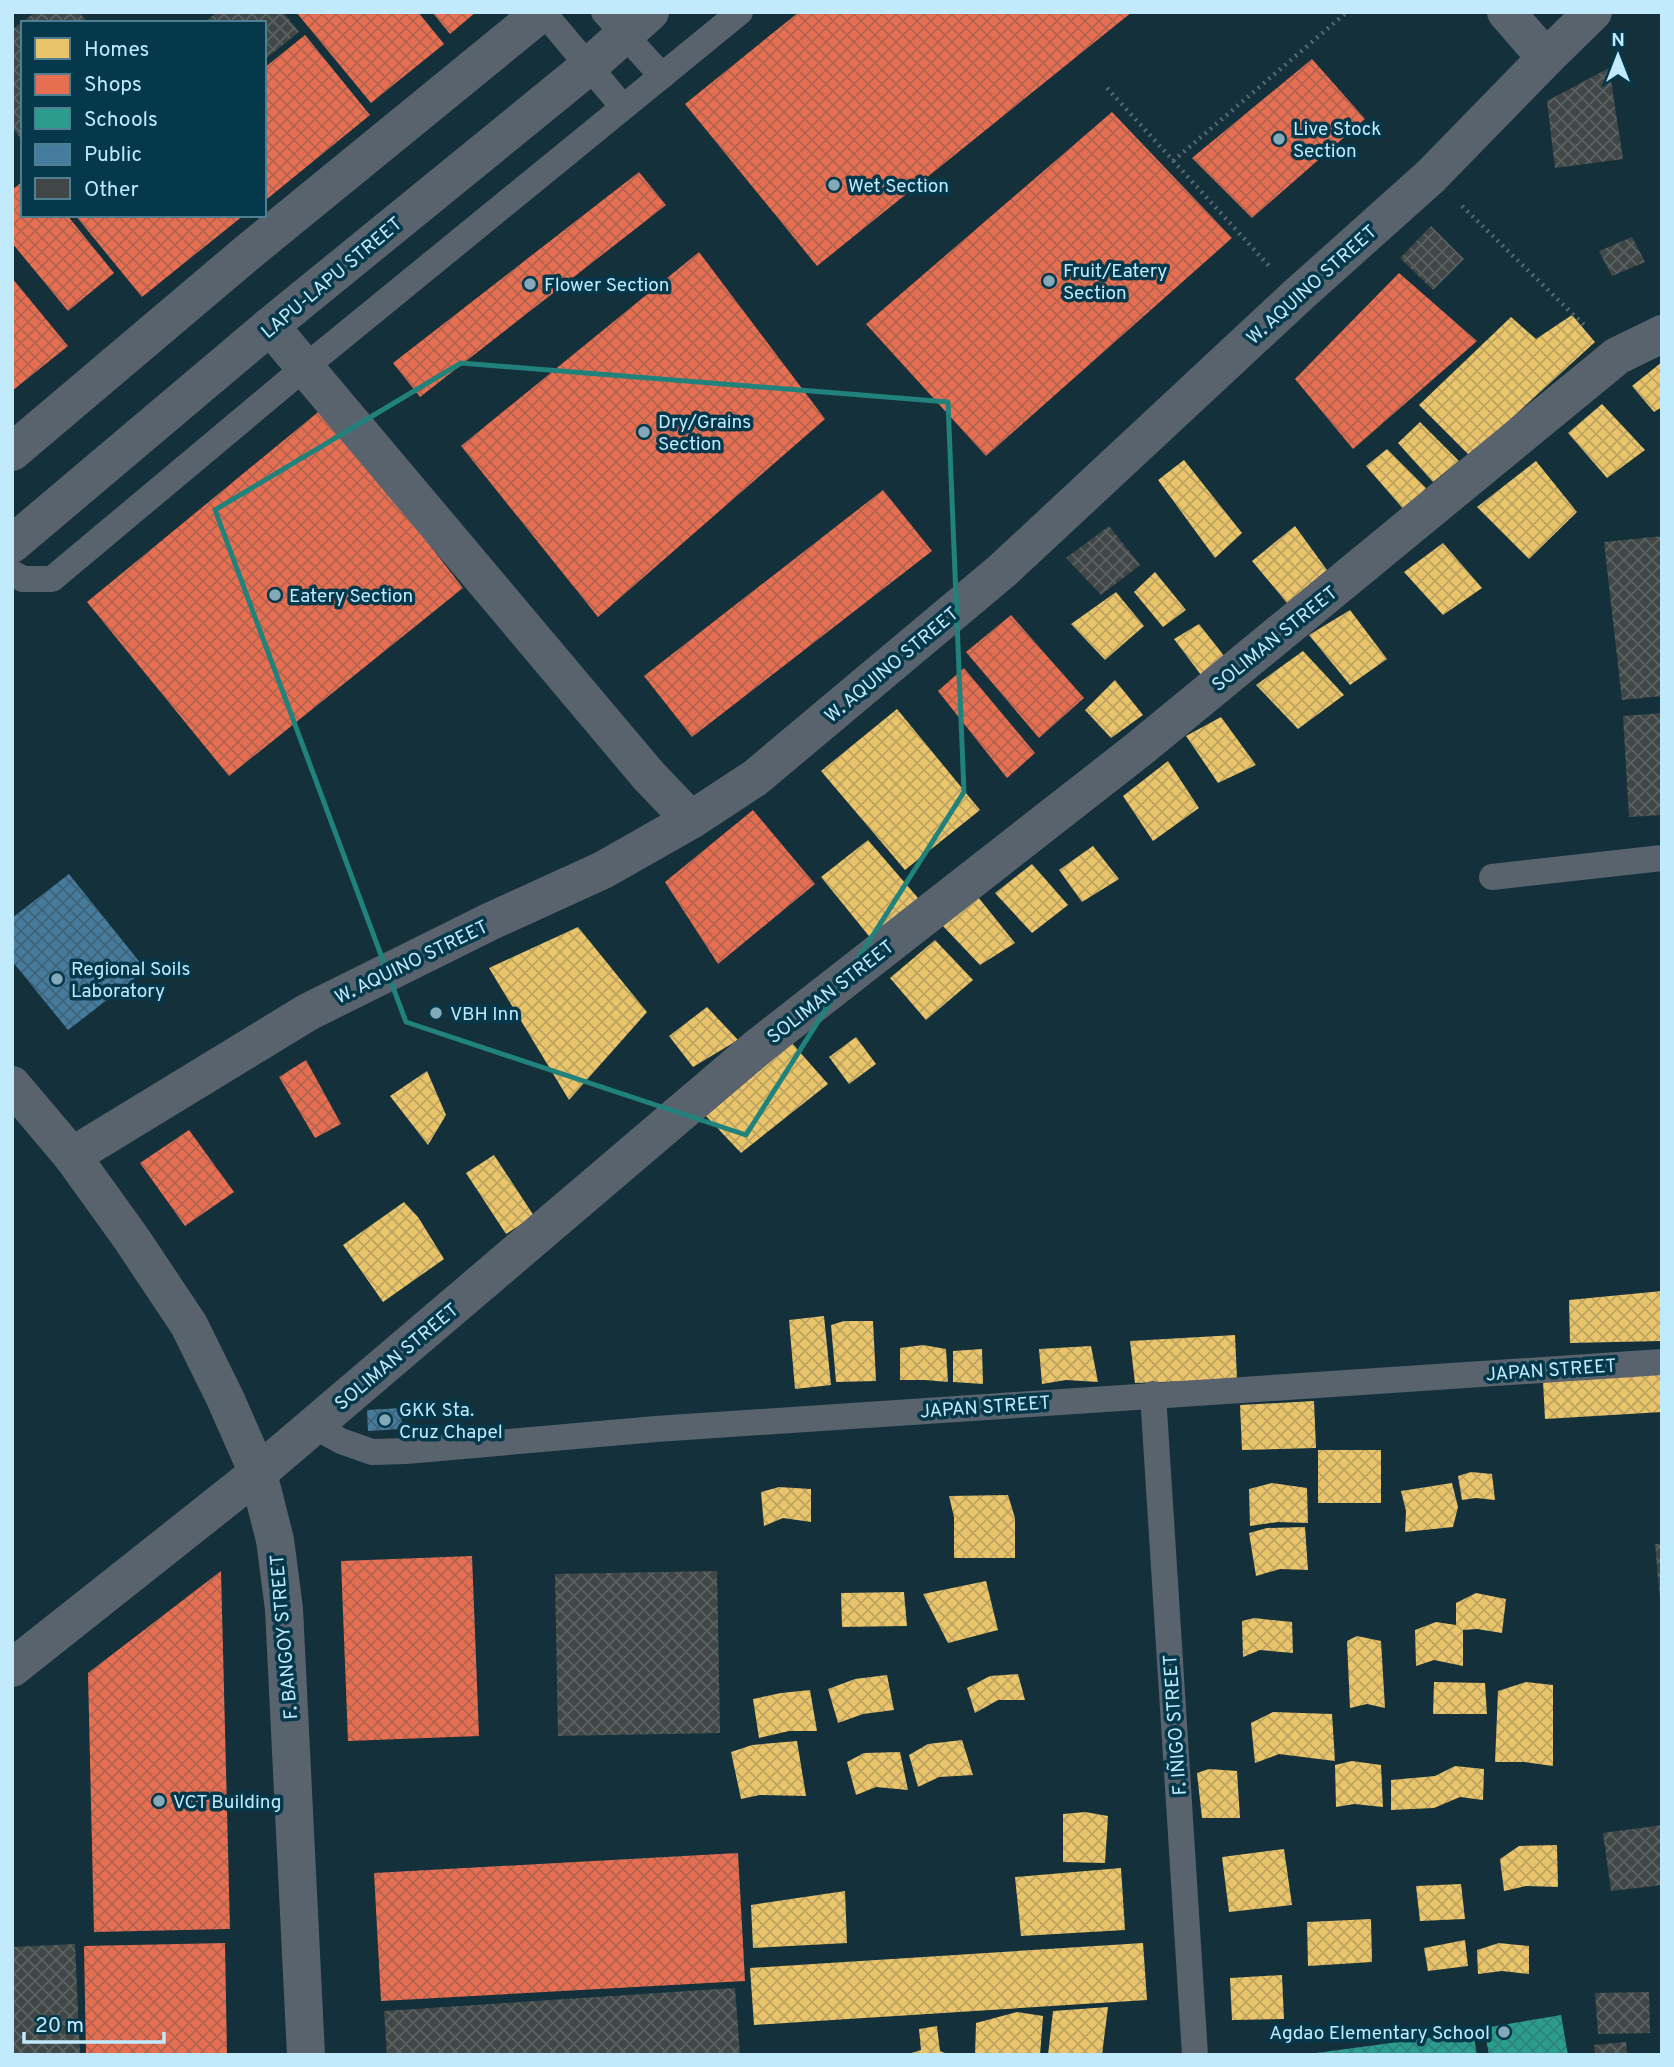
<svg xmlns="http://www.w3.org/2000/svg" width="1674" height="2067" font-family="Overpass,sans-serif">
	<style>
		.homes { fill: url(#homes-cross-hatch) }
		.shops { fill: url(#shops-cross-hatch) }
		.schools { fill: url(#schools-cross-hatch) }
		.public { fill: url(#public-cross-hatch) }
		.building { fill: url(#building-cross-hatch) }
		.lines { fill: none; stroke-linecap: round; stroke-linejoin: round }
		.path { stroke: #5b6871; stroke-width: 4.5; stroke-dasharray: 2 5; stroke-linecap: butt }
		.service { stroke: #59636e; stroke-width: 26 }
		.minor { stroke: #59636e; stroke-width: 38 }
		.tertiary { stroke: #59636e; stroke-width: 38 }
		.marked { fill: none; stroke: #21827c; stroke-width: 5; stroke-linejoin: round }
		.poi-dot { fill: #84a9b9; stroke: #04384a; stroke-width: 2.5 }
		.labels { text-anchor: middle; stroke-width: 7; stroke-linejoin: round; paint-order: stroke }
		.poi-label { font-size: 19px; fill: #c1eafd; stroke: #04384a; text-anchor: start }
		.street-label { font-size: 19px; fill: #c1eafd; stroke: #04384a }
	</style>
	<defs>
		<pattern id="homes-cross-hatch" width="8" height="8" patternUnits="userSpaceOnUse" patternTransform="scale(1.75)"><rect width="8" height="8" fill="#e9c46a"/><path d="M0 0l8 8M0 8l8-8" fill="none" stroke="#bda462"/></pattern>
		<pattern id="shops-cross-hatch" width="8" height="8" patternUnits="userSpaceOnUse" patternTransform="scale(1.75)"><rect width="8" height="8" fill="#e76f51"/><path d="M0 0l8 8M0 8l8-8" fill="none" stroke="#b36350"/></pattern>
		<pattern id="schools-cross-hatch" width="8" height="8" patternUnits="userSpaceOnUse" patternTransform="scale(1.75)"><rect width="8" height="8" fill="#2a9d8f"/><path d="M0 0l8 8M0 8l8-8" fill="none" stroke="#2f837b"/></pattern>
		<pattern id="public-cross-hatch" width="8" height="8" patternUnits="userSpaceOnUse" patternTransform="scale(1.75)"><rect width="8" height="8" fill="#457b9d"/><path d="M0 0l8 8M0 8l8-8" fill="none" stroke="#406379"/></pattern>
		<pattern id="building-cross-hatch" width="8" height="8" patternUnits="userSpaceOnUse" patternTransform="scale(1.75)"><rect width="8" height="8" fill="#414747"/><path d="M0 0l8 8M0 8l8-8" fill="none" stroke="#5b6262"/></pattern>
	</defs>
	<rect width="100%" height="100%" fill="#14303a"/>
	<g class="homes">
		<polygon points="1572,315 1595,342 1470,456 1419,405 1511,317 1536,339"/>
		<polygon points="1662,362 1662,407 1654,412 1632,386"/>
		<polygon points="1602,404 1645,450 1607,478 1568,433"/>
		<polygon points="1420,422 1459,461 1433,482 1398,443"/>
		<polygon points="1387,449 1426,488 1405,511 1366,466"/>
		<polygon points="1184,460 1242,533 1215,558 1158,480"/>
		<polygon points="1536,461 1577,512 1529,559 1477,507"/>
		<polygon points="1295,526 1327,570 1287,603 1252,561"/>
		<polygon points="1443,543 1482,588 1443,615 1404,572"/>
		<polygon points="1155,572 1186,610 1163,627 1134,592"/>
		<polygon points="1116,592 1144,626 1105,660 1071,624"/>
		<polygon points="1350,610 1387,659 1350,685 1309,635"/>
		<polygon points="1199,624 1225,657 1201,675 1174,639"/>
		<polygon points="1303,651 1344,695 1298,729 1256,685"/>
		<polygon points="1115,680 1143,715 1111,738 1085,710"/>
		<polygon points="897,709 980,810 905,870 821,771"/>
		<polygon points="1221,717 1256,765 1218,783 1186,736"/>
		<polygon points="1168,761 1199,808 1153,841 1123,796"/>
		<polygon points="868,840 918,898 873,941 821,877"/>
		<polygon points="1093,846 1119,879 1082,902 1059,870"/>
		<polygon points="1032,864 1068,905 1032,933 995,893"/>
		<polygon points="978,897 1015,943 980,965 942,925"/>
		<polygon points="578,927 647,1012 569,1100 489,968"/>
		<polygon points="935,940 973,980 926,1020 890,978"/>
		<polygon points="707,1007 738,1040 693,1067 669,1036"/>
		<polygon points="856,1037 876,1064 849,1084 829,1057"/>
		<polygon points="792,1043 828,1084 741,1153 706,1116"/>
		<polygon points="427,1071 446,1115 428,1145 390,1096"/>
		<polygon points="494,1155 534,1216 506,1234 466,1173"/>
		<polygon points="404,1202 418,1217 444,1259 383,1302 343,1245"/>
		<polygon points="1662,1291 1662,1341 1570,1343 1569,1300"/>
		<polygon points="824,1316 831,1385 795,1389 789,1320"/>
		<polygon points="844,1321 873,1321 876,1381 836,1382 831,1325"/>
		<polygon points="1235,1335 1237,1379 1135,1383 1130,1341"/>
		<polygon points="923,1345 946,1349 948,1382 925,1380 900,1380 900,1348"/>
		<polygon points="1091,1346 1098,1382 1066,1380 1042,1384 1039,1349"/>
		<polygon points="982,1349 983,1384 953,1382 953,1351"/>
		<polygon points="1662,1374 1662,1412 1545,1419 1543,1381"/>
		<polygon points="1314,1401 1316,1448 1242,1450 1240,1405"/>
		<rect x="1318" y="1450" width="63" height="53"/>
		<polygon points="1471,1472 1492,1474 1495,1500 1476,1498 1462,1500 1458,1476"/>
		<polygon points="1272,1483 1307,1488 1308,1523 1278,1522 1250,1526 1249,1489"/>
		<polygon points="1452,1483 1458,1507 1453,1527 1405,1532 1406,1511 1401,1491"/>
		<polygon points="779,1487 811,1489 811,1522 783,1518 764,1526 761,1492"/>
		<polygon points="1008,1495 1015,1518 1015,1558 954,1558 954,1517 949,1496"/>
		<polygon points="1305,1527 1308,1570 1280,1569 1256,1576 1249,1533 1267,1528"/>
		<polygon points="986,1581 998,1630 948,1643 923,1594"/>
		<polygon points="904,1592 907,1626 842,1627 841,1593"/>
		<polygon points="1476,1593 1506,1599 1502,1633 1477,1629 1463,1630 1463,1666 1434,1660 1416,1666 1415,1630 1436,1622 1456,1625 1456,1603"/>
		<polygon points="1254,1618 1292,1622 1293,1653 1260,1650 1243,1657 1242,1621"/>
		<polygon points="1357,1636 1381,1641 1385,1708 1367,1704 1350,1708 1347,1641"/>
		<polygon points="1018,1674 1025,1700 998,1700 975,1713 967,1688 990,1676"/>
		<polygon points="887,1675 894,1710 863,1714 838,1723 828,1689 855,1679"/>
		<polygon points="1434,1682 1485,1683 1487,1714 1433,1714"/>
		<polygon points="1526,1682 1553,1685 1553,1766 1524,1762 1495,1762 1498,1691"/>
		<polygon points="810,1690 817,1731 789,1731 759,1738 753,1699 781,1693"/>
		<polygon points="1273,1712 1332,1714 1335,1761 1279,1754 1255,1763 1251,1723"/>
		<polygon points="962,1740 973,1775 939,1777 918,1787 909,1755 928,1744"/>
		<polygon points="797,1741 806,1796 760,1795 741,1799 731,1752 752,1745"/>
		<polygon points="900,1752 908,1790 876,1787 856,1795 847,1762 864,1753"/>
		<polygon points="1352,1761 1381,1765 1383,1807 1354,1804 1336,1807 1335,1765"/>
		<polygon points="1455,1766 1484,1769 1483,1800 1460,1797 1434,1808 1391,1810 1391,1780 1435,1776"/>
		<polygon points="1209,1769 1237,1771 1240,1818 1202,1818 1197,1773"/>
		<polygon points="1085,1812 1108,1816 1105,1863 1063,1862 1063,1814"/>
		<polygon points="1557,1845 1558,1887 1526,1886 1504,1891 1500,1859 1519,1846"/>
		<polygon points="1284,1849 1292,1905 1229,1912 1222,1857"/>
		<polygon points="1121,1868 1125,1930 1021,1936 1015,1877"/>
		<polygon points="1461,1884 1465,1919 1420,1921 1416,1886"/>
		<polygon points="845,1891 847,1943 753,1948 751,1905"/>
		<polygon points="1371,1919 1372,1962 1308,1966 1307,1922"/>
		<polygon points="1465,1940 1468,1966 1428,1971 1424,1948"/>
		<polygon points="1143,1943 1147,2000 754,2025 750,1968"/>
		<polygon points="1499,1943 1529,1946 1529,1974 1502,1971 1478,1974 1477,1950"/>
		<polygon points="1282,1975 1284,2019 1232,2020 1230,1978"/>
		<polygon points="1108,2007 1102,2055 1048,2055 1053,2011"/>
		<polygon points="1017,2012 1043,2016 1040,2055 975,2055 976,2023"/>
		<polygon points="937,2026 940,2051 950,2055 905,2055 921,2050 919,2029"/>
	</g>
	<g class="shops">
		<polygon points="296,12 418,12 444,44 371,103"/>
		<polygon points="432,12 476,12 450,34"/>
		<polygon points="799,12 1132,12 817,266 685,104"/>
		<polygon points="305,35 370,115 267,199 264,196 264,68"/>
		<polygon points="1312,59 1365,119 1252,218 1192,158"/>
		<polygon points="1112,112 1232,238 986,456 866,324"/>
		<polygon points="639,172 666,205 420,397 393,363"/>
		<polygon points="23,181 23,215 67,215 114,273 68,311 12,243 12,190"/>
		<polygon points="75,215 244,215 142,297"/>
		<polygon points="699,252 825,419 598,617 461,446"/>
		<polygon points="1399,273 1477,341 1353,449 1295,379"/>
		<polygon points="12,278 68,346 12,391"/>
		<polygon points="323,408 463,588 229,776 87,602"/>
		<polygon points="883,490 932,551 692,737 644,676"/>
		<polygon points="1011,615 1084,698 1039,738 966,652"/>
		<polygon points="964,668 1035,753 1007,778 938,691"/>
		<polygon points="753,810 815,884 718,964 665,882"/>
		<polygon points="306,1060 341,1124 315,1138 279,1077"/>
		<polygon points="189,1130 234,1192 185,1226 140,1163"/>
		<polygon points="472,1556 479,1736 348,1741 341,1561"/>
		<polygon points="221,1571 230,1929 94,1932 88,1673"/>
		<polygon points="738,1853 745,1981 381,2001 374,1873"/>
		<polygon points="225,1943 227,2055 86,2055 84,1946"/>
	</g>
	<g class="schools">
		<polygon points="1561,2015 1568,2055 1489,2055 1484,2028"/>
		<polygon points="1473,2032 1477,2055 1316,2055 1316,2053"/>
	</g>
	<g class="public">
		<polygon points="69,874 146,970 68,1030 12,961 12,918"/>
		<polygon points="401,1408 402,1429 368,1431 367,1410"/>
	</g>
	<g class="building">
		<polygon points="35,12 79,12 88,23 23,23 23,141 12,128 12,30"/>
		<polygon points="217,12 283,12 299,32 264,60 264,23 204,23"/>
		<polygon points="1609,68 1623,159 1555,168 1547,101"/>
		<polygon points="1431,226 1464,259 1433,290 1400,258"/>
		<polygon points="1632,237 1645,262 1612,276 1599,251"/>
		<polygon points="1109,526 1140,565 1101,595 1066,558"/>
		<polygon points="1662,536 1662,696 1622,700 1604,542"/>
		<polygon points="1662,713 1662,815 1629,817 1623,716"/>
		<polygon points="1655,1544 1662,1544 1662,1600 1660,1600"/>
		<polygon points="717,1571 720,1733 558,1736 555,1574"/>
		<polygon points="1662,1825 1662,1885 1611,1891 1603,1833"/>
		<polygon points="75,1944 80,2055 12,2055 12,1947"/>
		<polygon points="735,1988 740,2055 387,2055 384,2011"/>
		<polygon points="1649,1992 1650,2033 1598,2034 1595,1993"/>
		<polygon points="1626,2042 1627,2055 1595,2055 1594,2045"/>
	</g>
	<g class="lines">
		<g class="path">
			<polyline points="1107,88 1269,266"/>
			<polyline points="1173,161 1347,12"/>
			<polyline points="1462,206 1586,327"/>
		</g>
		<g class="service">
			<polyline points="543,12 623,107"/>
			<polyline points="604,12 662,76"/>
			<polyline points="12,573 23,579 52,579 304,368 740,12"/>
			<polyline points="1492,877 1662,858"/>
			<polyline points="1153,1394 1195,2055"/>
			<polyline points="314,1426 341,1441 372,1452 406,1451 656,1429 1662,1362"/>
		</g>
		<g class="minor">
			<polyline points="1506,12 1546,58"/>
			<polyline points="270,326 648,775 691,820"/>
			<polyline points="72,1156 308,1012 489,922 603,870 691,820 755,778 1003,570 1297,296 1431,176 1546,58 1593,12"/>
			<polyline points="12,1668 258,1473 758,1047 1139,749 1617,356 1662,334"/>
		</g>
		<g class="tertiary">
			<polyline points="12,452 247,253 542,12"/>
			<polyline points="12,544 270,326 589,66 650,12"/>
			<polyline points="12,1085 72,1156 131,1238 189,1325 225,1398 258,1473 275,1540 284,1609 306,2055"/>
		</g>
	</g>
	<path class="marked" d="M461 363 948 402 964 792 746 1135 406 1022 215 510Z"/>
	<g class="poi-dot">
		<circle cx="1279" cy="139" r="7"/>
		<circle cx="834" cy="185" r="7"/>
		<circle cx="1049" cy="281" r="7"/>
		<circle cx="530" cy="284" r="7"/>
		<circle cx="644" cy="432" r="7"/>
		<circle cx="275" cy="595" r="7"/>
		<circle cx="57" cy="979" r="7"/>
		<circle cx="436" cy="1013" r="7"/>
		<circle cx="385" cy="1420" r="7"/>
		<circle cx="159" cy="1801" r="7"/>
		<circle cx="1504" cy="2032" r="7"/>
	</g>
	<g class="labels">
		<g class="poi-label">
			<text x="1293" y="135">Live Stock<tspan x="1293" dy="22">Section</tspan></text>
			<text x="848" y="192">Wet Section</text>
			<text x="1063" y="277">Fruit/Eatery<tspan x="1063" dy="22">Section</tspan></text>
			<text x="544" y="291">Flower Section</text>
			<text x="658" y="428">Dry/Grains<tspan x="658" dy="22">Section</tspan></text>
			<text x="289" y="602">Eatery Section</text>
			<text x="71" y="975">Regional Soils<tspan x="71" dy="22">Laboratory</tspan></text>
			<text x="450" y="1020">VBH Inn</text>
			<text x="399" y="1416">GKK Sta.<tspan x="399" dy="22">Cruz Chapel</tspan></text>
			<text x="173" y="1808">VCT Building</text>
			<text x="1490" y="2039" text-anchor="end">Agdao Elementary School</text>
		</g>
		<g class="street-label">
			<text transform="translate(331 277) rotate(-40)" y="7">LAPU-LAPU STREET</text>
			<text transform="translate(1311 284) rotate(-42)" y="7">W. AQUINO STREET</text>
			<text transform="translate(1274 638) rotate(-39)" y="7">SOLIMAN STREET</text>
			<text transform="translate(891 664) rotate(-40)" y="7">W. AQUINO STREET</text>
			<text transform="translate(411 961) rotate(-26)" y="7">W. AQUINO STREET</text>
			<text transform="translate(830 991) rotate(-38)" y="7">SOLIMAN STREET</text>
			<text transform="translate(396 1356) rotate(-40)" y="7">SOLIMAN STREET</text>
			<text transform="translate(1551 1369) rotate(-4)" y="7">JAPAN STREET</text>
			<text transform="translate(985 1406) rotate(-4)" y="7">JAPAN STREET</text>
			<text transform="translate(283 1637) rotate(-95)" y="7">F. BANGOY STREET</text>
			<text transform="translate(1174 1725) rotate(-94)" y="7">F. IÑIGO STREET</text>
		</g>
	</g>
	<rect width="1674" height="2067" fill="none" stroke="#c1eafd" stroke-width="28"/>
	<rect x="21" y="21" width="245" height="196" fill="#04384a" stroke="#507f92" stroke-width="2"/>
	<rect x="35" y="38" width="35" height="21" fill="#e9c46a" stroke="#507f92" stroke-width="2"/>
	<text x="84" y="56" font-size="21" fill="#c1eafd">Homes</text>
	<rect x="35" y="74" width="35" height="21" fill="#e76f51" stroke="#507f92" stroke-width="2"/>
	<text x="84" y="91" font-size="21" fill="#c1eafd">Shops</text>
	<rect x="35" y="108" width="35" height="21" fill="#2a9d8f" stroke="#507f92" stroke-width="2"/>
	<text x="84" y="126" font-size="21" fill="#c1eafd">Schools</text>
	<rect x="35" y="144" width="35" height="21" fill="#457b9d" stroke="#507f92" stroke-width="2"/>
	<text x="84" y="161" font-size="21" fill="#c1eafd">Public</text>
	<rect x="35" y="178" width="35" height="21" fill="#414747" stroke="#507f92" stroke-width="2"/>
	<text x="84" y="196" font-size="21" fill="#c1eafd">Other</text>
	<g transform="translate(1618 56)" stroke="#04384a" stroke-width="5" paint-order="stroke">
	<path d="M0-5L12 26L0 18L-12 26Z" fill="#c1eafd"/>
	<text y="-10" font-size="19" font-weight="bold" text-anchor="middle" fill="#c1eafd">N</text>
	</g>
	<path d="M24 2032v10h140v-10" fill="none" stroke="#c1eafd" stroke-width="3.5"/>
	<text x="35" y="2032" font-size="21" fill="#c1eafd" stroke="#04384a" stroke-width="5" paint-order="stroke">20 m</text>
</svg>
